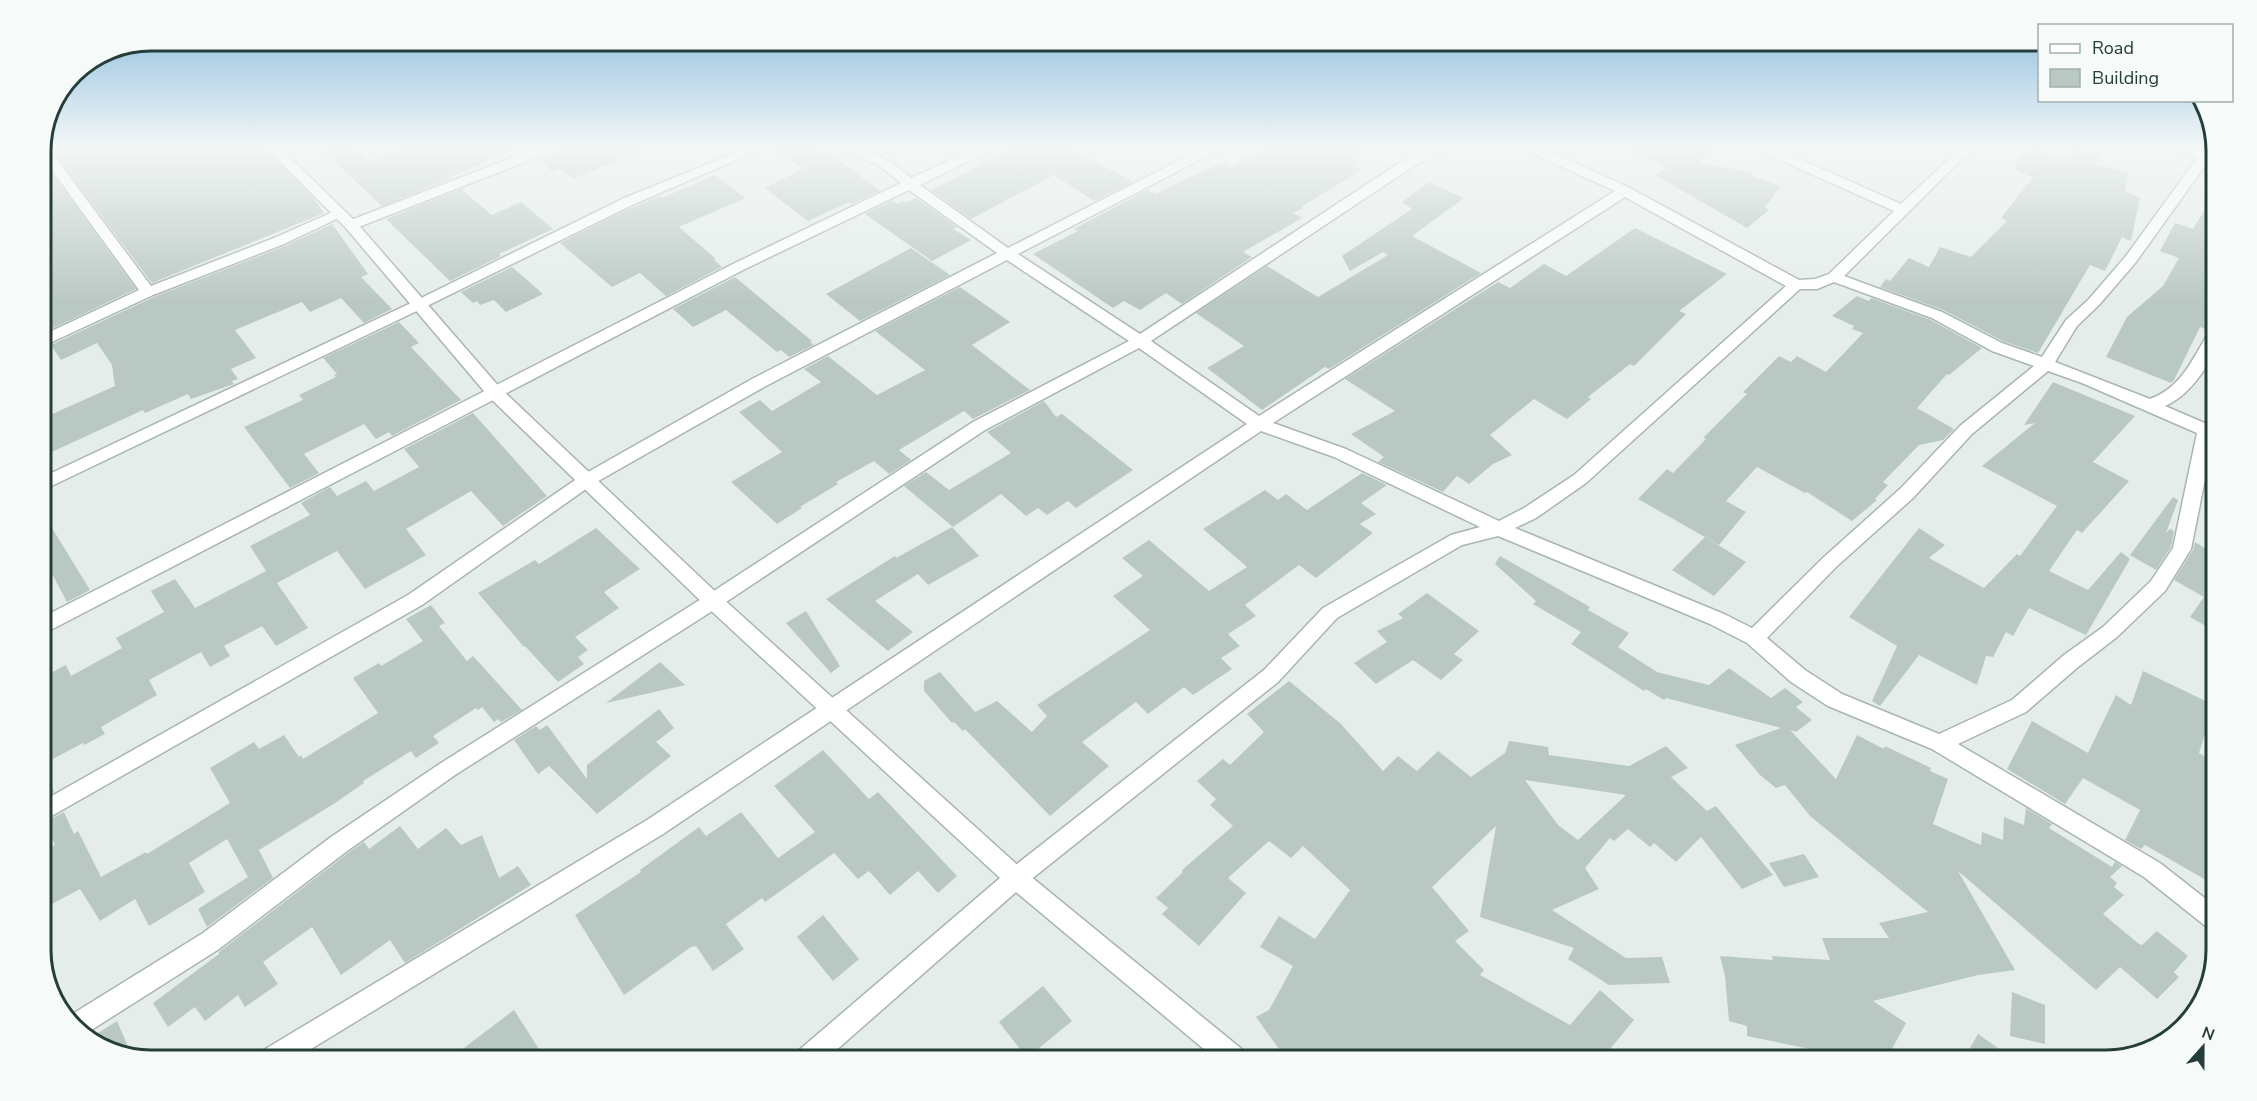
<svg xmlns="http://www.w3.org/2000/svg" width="2257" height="1101" font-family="'Nunito Sans',sans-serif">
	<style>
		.building { fill: #bac8c4; fill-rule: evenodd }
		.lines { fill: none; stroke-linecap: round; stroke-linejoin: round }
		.minor-casing { stroke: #a8b5b2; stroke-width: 3 }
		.tertiary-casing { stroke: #a8b5b2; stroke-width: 3 }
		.minor { fill: #fff; fill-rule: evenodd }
		.tertiary { fill: #fff; fill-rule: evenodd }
		.rim { fill: none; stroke: #253e3a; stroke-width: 3 }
	</style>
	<rect width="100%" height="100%" fill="#e5edea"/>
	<g class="building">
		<polygon points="50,148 265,148 311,195 324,213 152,283"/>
		<polygon points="320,148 354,148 368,161 402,148 519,148 448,178 450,179 382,206"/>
		<polygon points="557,148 647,148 573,179 560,169 553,172 538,159 554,153"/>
		<polygon points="774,148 817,148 822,152 826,150 880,191 852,204 849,202 808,221 765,188 803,169"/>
		<polygon points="1014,148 1071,148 1133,182 1094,201 1054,175 971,219 931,190"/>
		<polygon points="1264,148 1365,148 1350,157 1359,161 1353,165 1362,170 1301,207 1303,208 1293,213 1302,218 1243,252 1252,257 1182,304 1166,293 1140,310 1124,301 1113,308 1033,254 1078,231 1074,229 1147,190 1155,194 1222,162 1230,167"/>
		<polygon points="1627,148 1716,148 1698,163 1752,172 1752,176 1781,186 1765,207 1769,210 1747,228 1655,175 1666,169"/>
		<polygon points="2035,148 2070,160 2073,148 2099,152 2096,164 2129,173 2125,191 2140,198 2131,241 2122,237 2105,271 2090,265 2038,353 2003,341 1943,310 1880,287 1886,279 1890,281 1909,258 1929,267 1940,247 1971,257 2007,221 2001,218 2033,177 2013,169 2025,150 2031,152"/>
		<polygon points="41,158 136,289 43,333 41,329 41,199 46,197 41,189"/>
		<polygon points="715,175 745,198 679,227 716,259 714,260 722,267 666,296 640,273 612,287 560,243 622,212 660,196 662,198"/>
		<polygon points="1429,182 1464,198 1412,236 1481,273 1329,369 1325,367 1262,410 1207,368 1244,346 1196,313 1267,266 1318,297 1388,255 1383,252 1350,271 1342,256 1412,209 1402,202"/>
		<polygon points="461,189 492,215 521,202 553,229 499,254 501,256 450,281 386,219"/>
		<polygon points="2216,191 2216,306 2205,329 2200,327 2174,380 2171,383 2106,357 2127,317 2163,286 2179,258 2160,251 2175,223 2193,229"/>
		<polygon points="916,198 957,227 953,229 971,240 932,261 865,214 893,200 897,204 902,201 905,203"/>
		<polygon points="332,224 368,274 361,277 392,309 364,323 341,298 310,312 302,302 235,330 256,358 231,369 238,379 232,381 234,384 191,399 188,394 145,413 143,410 41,457 41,419 115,386 112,365 97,343 61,360 51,345 154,297 285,246"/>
		<polygon points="1635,228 1727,274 1679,311 1686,314 1634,366 1630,364 1588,397 1591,399 1567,419 1534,399 1490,435 1512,455 1493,464 1469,484 1457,476 1443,492 1378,462 1384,457 1351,434 1395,411 1345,379 1498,282 1510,288 1544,264 1566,276"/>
		<polygon points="911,248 950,275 860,321 826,294"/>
		<polygon points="512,267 543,294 506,312 494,300 480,305 477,301 473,303 461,292"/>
		<polygon points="735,277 812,341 810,342 814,345 789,357 781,350 777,352 726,310 693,327 673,309"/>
		<polygon points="960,287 1010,322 972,345 1030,390 973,419 964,411 899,450 911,460 889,474 874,461 836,482 838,484 800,507 802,508 777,524 731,482 782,452 739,412 760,400 772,411 821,382 804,369 828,356 877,395 925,370 875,331"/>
		<polygon points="1857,296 1869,301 1871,298 1931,320 1982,348 1949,375 1947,374 1917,408 1954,429 1943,440 1919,445 1883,482 1888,485 1875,499 1877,500 1852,521 1807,492 1805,493 1757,467 1726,501 1746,512 1719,545 1638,499 1667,469 1673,473 1706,439 1703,438 1747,394 1743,392 1779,356 1791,362 1797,356 1826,372 1863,333 1852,329 1854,326 1832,316"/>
		<polygon points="399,322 419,343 411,347 461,400 392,436 389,432 376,439 364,424 304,454 319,473 290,488 244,427 303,400 299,395 336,377 334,375 337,374 323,358"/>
		<polygon points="2053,382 2135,416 2093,462 2129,481 2082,533 2077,530 2049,571 2088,590 2121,552 2130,559 2086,635 2029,608 2013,636 2006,632 1993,657 1986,656 1977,685 1919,655 1880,706 1872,701 1897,646 1849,617 1919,528 1945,545 1929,558 1984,588 2017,554 2020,556 2057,506 1982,466 2035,423 2024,425"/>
		<polygon points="1044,401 1056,417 1062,414 1133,470 1076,508 1068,501 1047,515 1038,508 1026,516 1001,494 953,527 904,486 926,472 949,490 1011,453 987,432"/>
		<polygon points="473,413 547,496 503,526 471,491 406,529 426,555 365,589 337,551 320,560 277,583 308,628 276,646 262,626 224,646 230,656 210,667 201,652 149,680 157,695 101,727 105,734 84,745 83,743 51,760 41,740 41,678 66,665 71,676 122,648 116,638 164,612 151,591 175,579 195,608 266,571 250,546 310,515 301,503 330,487 337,496 366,481 374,491 419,467 404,449"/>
		<polygon points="1362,473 1387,485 1361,503 1376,514 1360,524 1373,533 1316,578 1299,565 1245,605 1256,616 1228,634 1240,646 1221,658 1232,669 1193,695 1184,687 1148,714 1136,702 1082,742 1109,766 1050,816 965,729 963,731 954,722 952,723 924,691 924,681 940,672 975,712 997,701 1032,732 1047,716 1037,705 1150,630 1113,596 1143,576 1122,558 1149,540 1209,591 1247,567 1203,529 1265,490 1278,500 1286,494 1307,510"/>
		<polygon points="2173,497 2178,500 2166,533 2170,529 2174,531 2171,547 2156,570 2130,555"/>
		<polygon points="41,510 90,590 67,602 51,572 41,577"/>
		<polygon points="952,527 979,556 928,585 918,574 875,601 913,632 888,651 826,599 895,556 896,558"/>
		<polygon points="596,528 640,569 604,592 619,608 575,637 588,650 578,657 584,664 558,682 525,646 524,647 478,593 535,560 539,564"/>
		<polygon points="1705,537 1746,562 1714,596 1672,570"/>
		<polygon points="2195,542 2213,553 2207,556 2216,563 2216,632 2190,617 2204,597 2174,580 2193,550"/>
		<polygon points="1500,556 1590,607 1588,610 1629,633 1618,647 1657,672 1709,685 1729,668 1771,698 1785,688 1803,702 1796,707 1812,720 1796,732 1790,730 1836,779 1857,735 1884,749 1885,746 1931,768 1930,771 1948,779 1933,824 1981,845 1982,832 2003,840 2004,817 2024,825 2026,808 2052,824 2049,828 2112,867 2115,862 2122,866 2110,877 2117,883 2114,887 2124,895 2103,914 2139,944 2142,945 2157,931 2188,956 2174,972 2179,977 2157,999 2120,967 2096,990 1958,871 2015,970 1978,975 1873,1001 1906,1023 1886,1060 1802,1060 1810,1049 1747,1036 1747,1026 1729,1021 1725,976 1720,956 1773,960 1772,956 1830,960 1822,938 1889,938 1879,923 1928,912 1810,816 1785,785 1776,788 1760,775 1735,745 1781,728 1666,698 1664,700 1646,689 1644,691 1571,644 1581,632 1533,604 1536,601 1495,564"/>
		<polygon points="1427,593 1479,631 1454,654 1463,660 1441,680 1413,660 1376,684 1354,663 1387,642 1377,631 1403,618 1398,614"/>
		<polygon points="431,605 445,623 439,626 467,661 473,656 522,710 501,722 498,719 494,722 482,707 478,710 476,708 433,736 439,743 416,758 411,751 363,781 364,783 335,803 259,850 273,878 207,927 198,909 248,877 227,839 189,863 205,892 149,926 135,899 100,921 80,889 41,910 41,853 55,845 45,822 64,812 74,834 78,831 101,877 146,852 147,854 230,803 210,768 254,742 259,749 284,735 299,757 301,755 303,759 378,713 353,678 379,663 381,666 423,641 406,619"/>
		<polygon points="806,611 840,666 831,673 786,623"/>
		<polygon points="660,662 685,685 606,703"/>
		<polygon points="2143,671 2214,705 2199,753 2216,763 2216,880 2208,876 2206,880 2145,845 2141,849 2125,840 2140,810 2083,778 2065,804 2007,769 2032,721 2088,753 2116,695 2131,705"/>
		<path d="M1289 681 1341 724 1383 771 1398 756 1417 771 1438 751 1471 777 1505 753 1509 741 1548 747 1549 755 1629 766 1666 746 1688 768 1671 777 1707 811 1716 806 1773 875 1742 889 1701 837 1676 862 1654 843 1650 847 1628 829 1614 841 1610 838 1585 868 1599 889 1552 910 1626 958 1662 957 1670 983 1609 985 1568 959 1574 948 1480 917 1496 826 1432 887 1469 931 1455 941 1484 970 1480 975 1570 1025 1600 990 1634 1020 1601 1060H1319L1311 1052 1301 1060H1287L1256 1017 1269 1010 1293 966 1260 947 1279 916 1315 939 1350 890 1303 846 1291 858 1269 841 1228 878 1246 893 1199 946 1162 914 1168 908 1156 898 1183 872 1182 870 1233 826 1210 805 1216 799 1197 781 1223 759 1230 765 1264 732 1247 714ZM1525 780 1626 795 1578 840 1558 825Z"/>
		<polygon points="659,709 674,728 656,742 671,756 597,814 549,766 538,774 514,740 536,726 540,730 547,725 587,779 587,765"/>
		<polygon points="823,750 869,799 878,792 957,876 938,893 918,871 890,895 869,871 858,879 834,853 765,902 762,898 726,924 744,949 713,971 696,946 691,947 624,995 575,915 641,872 640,870 699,827 706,836 741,812 778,858 815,832 774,786"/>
		<polygon points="45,773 54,792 41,800 41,775"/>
		<polygon points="400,826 418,849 446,828 461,845 482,835 499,878 518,866 531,885 405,963 390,940 341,975 312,927 263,962 278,984 245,1007 238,995 205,1021 195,1007 168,1027 153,1003 219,954 219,952 348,853 364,842 369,849"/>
		<polygon points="1804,854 1819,877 1784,887 1769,863"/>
		<polygon points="823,915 859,959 833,981 797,937"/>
		<polygon points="1043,986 1072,1021 1027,1058 999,1022"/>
		<polygon points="2012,992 2045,1005 2045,1044 2010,1036"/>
		<polygon points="514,1010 546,1060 448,1060"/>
		<polygon points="117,1021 132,1056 102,1049 90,1038"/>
		<polygon points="1978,1034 2015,1060 1963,1060"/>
	</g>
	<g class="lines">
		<defs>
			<g id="minor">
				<polygon points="41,148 48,148 151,286 274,238 335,211 345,211 347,214 284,244 153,295 41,347 41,336 139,290 41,155"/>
				<polygon points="537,148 555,148 553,151 356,228 346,228 344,225 346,222"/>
				<polygon points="747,148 764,148 632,205 423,308 41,491 41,478 413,302 622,199"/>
				<path d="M844 148C872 148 891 161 911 178L976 148H991L990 151 920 185 1008 248 1203 148H1218L1217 151 1018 254 1140 334 1405 159 1431 148H1447L1446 151 1415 165 1151 341 1259 416 1615 191 1527 151 1526 148H1542L1630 188 1799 280 1815 279 1829 274 1894 211 1760 151 1759 148H1775L1901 204 1960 148H1973L1844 276 1942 312 2002 343 2042 357 2066 320 2089 299 2126 256 2198 157 2179 151 2178 148H2196L2216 154V162L2209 160 2136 262 2099 305 2077 326 2055 362 2150 399C2183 387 2193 357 2211 329L2216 328C2216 334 2217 342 2215 348 2207 370 2187 397 2165 406L2216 428V440L2213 439 2191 549 2165 591 2117 637 2078 667 2026 712 1958 744 2160 863 2216 907V931L2208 928 2144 877 1932 749 1828 706 1791 682 1747 643 1710 624 1498 536 1462 545 1337 618 1278 682 1024 885 1016 888 1008 885 1005 878 1008 871 1264 670 1323 608 1451 535 1480 527 1334 457 1261 431 663 834 293 1060H259L262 1051 647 820 1247 424 1139 348 985 430 720 606 455 775 347 851 219 949 85 1034 66 1018 203 933 331 837 441 763 706 596 973 422 1129 341 1007 260 764 387 593 484 422 605 41 822V802L408 595 581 476 752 379 997 253 909 190 743 270 41 635V618L733 264 901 183 879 165 845 151ZM1625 197 1786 286 1574 475 1524 508 1499 521 1346 449 1273 423ZM1834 282 1932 318 1992 351 2034 366 1960 426 1901 488 1824 557 1752 628 1724 614 1515 528 1536 518 1586 483 1800 289H1817ZM2048 371 2082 383 2197 433 2173 548 2151 581 2103 627 2064 655 2012 700 1939 734 1842 694 1805 670 1767 638 1836 567 1913 498 1972 434Z"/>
			</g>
			<polygon id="tertiary" points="267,148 280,148 356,222 501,389 720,596 1024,871 1244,1051 1247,1060 1217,1060 1016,892 825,1060 795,1060 798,1051 1000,878 706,606 489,397 346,228"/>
		</defs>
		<use href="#minor" class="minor-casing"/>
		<use href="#tertiary" class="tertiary-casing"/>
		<use href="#minor" class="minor"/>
		<use href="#tertiary" class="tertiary"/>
	</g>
	<linearGradient id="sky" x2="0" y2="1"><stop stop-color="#85b8de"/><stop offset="0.49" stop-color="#f3f7f6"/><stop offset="1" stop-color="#f3f7f6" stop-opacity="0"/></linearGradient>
	<rect width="2257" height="302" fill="url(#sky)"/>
	<path d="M0 0H2257V1101H0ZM151 51H2106A100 100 0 0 1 2206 151V950A100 100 0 0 1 2106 1050H151A100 100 0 0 1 51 950V151A100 100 0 0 1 151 51Z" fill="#f6faf8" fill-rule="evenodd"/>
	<path class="rim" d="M151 51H2106A100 100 0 0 1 2206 151V950A100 100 0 0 1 2106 1050H151A100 100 0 0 1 51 950V151A100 100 0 0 1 151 51Z"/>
	<rect x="2038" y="24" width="195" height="78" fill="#f6faf8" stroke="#a2afac" stroke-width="1.5"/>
	<rect x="2050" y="44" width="30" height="9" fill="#ffffff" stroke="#a2afac" stroke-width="1.5"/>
	<text x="2092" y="54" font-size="18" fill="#253e3a">Road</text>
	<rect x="2050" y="69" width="30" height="18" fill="#bac8c4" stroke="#a2afac" stroke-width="1.5"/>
	<text x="2092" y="84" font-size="18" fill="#253e3a">Building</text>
	<g transform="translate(2203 1047) rotate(21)" stroke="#f6faf8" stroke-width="4.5" paint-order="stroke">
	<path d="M0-4.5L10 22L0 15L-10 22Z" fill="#253e3a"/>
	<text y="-9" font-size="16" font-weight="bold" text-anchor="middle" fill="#253e3a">N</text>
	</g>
</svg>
